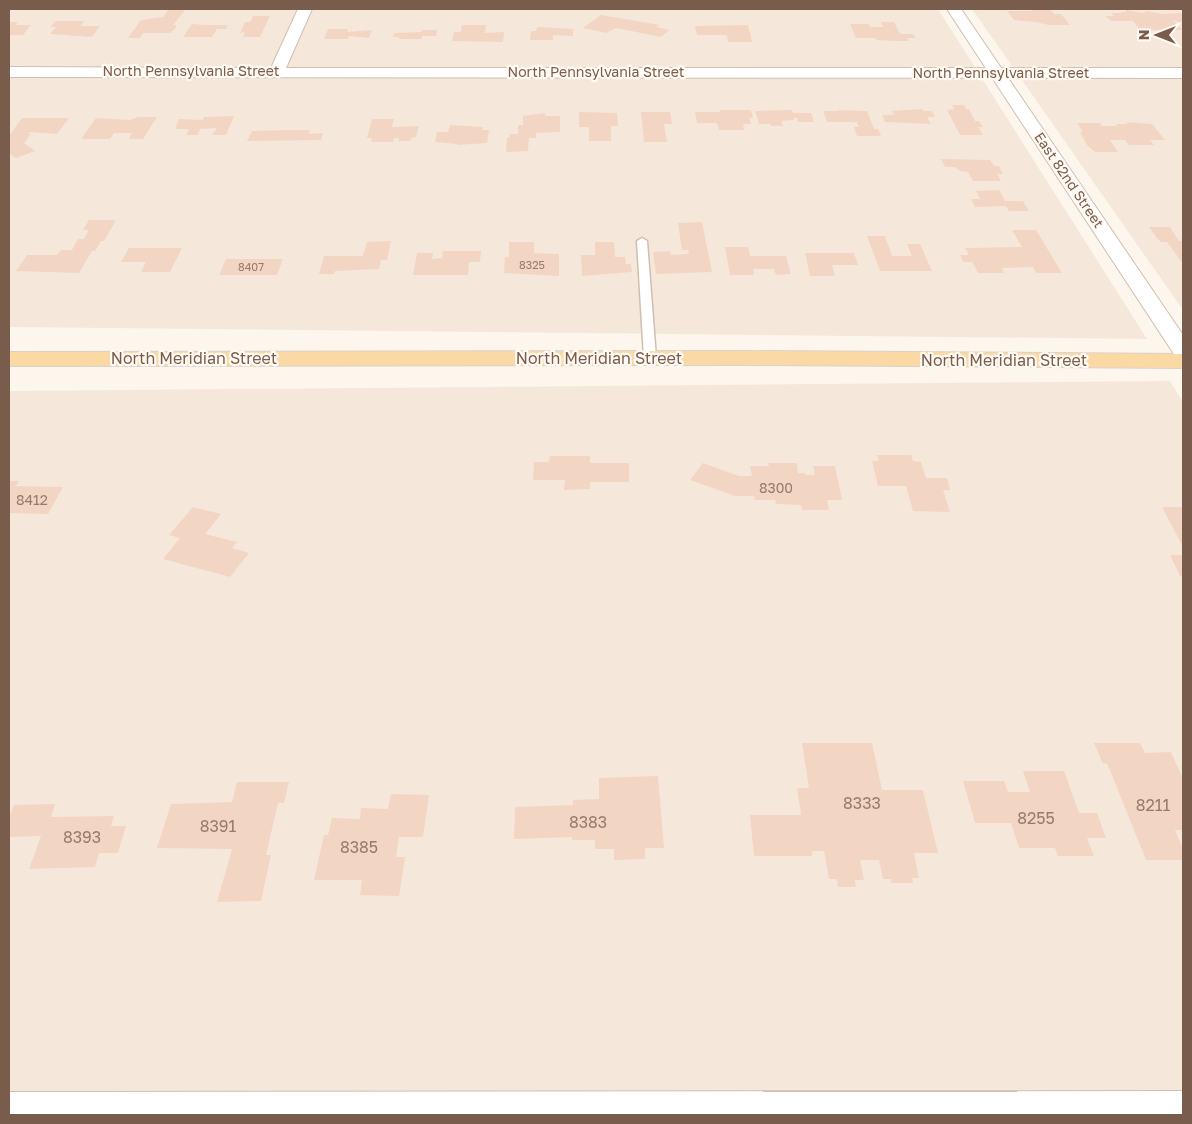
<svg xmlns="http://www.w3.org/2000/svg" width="1192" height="1124" font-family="'Golos Text',sans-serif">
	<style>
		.residential { fill: #f5e8da }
		.building { fill: #f3d5c3 }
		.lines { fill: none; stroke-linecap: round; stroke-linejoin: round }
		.service-casing { stroke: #d1beb0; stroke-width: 3 }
		.minor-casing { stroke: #d1beb0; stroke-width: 2 }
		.tertiary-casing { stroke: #d1beb0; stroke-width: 2 }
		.primary-casing { stroke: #dad1cd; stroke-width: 2 }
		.service { fill: #fff; fill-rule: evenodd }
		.minor { fill: #fff; fill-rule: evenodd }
		.tertiary { fill: #fff; fill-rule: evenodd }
		.primary { fill: #fbd9a5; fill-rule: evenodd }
		.labels { text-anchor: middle; stroke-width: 4.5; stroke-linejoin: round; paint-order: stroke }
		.far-number-label { font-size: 11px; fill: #987a6a }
		.far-street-label { font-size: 14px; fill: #7a5c4d; stroke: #fffaf3 }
		.number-label { font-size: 14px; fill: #987a6a }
		.street-label { font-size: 16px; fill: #7a5c4d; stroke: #fffaf3 }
		.near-number-label { font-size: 16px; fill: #987a6a }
	</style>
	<rect width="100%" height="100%" fill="#fdf6ec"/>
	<g class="residential">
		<polygon points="9,9 938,9 1147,339 9,327"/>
		<polygon points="972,9 1183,9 1183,310"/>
		<polygon points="1170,381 1183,402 1183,1115 9,1115 9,391"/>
	</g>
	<g class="building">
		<polygon points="169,9 186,9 173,25 177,25 175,29 170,33 143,33 140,38 128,38 141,20 163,17"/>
		<polygon points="1031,9 1050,9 1054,14 1061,14 1070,25 1049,25 1036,22 1014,20 1007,11 1033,11"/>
		<polygon points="1126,10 1143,13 1147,11 1162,14 1183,13 1183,24 1173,20 1182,30 1140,30 1133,21 1111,21 1106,16 1114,16 1111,13 1122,13 1121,12 1126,12"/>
		<polygon points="601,15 660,25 656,27 669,30 661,37 616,28 606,33 583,28"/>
		<polygon points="253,16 270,16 260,37 243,37 245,32 240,33 245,22 250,22"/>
		<polygon points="56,21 85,21 80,26 100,26 92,37 50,34 56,27 50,27"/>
		<polygon points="9,22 18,22 15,25 31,25 23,35 9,35"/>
		<polygon points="881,22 894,22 900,34 913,34 916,38 907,38 909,41 896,41 877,40 876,38 856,38 850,24 869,24 870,27 883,27"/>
		<polygon points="192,24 205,25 228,25 226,29 217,29 212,37 183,37"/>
		<polygon points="462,25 486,25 485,33 504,32 503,42 452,41 454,32 461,32"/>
		<polygon points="748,25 752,42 728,42 727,35 697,35 695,26"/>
		<polygon points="537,27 573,29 573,36 553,35 553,40 530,40 531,31 536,31"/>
		<polygon points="328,29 348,29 347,32 372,30 369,38 349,36 348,39 324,39"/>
		<polygon points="422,30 437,30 436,36 422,36 422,39 399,39 399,37 393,37 394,33 422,32"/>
		<polygon points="952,105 964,105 966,109 969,109 975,121 979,121 983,127 978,127 983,135 960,135 947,110 954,109"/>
		<polygon points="922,109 923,111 932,111 935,117 927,117 931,124 885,122 882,115 894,115 892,111"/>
		<polygon points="719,110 751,110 753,118 749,118 751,124 743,124 744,130 719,130 717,123 697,123 695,112 720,112"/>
		<polygon points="792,110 793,113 811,113 814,122 798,122 797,118 794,118 794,120 781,121 783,126 771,126 770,124 759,124 755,111"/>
		<polygon points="838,110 867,111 874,129 878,129 881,136 857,136 854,127 859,127 857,122 827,122 823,111 839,111"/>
		<polygon points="579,112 617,113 618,126 611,126 611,141 589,141 589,127 579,127"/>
		<polygon points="641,112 670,112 672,124 664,124 667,142 644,142"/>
		<polygon points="545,113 545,116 560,116 560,132 536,133 536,138 529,138 528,151 506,152 507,138 510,137 510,134 518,134 518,125 523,125 523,116"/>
		<polygon points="234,116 226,135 212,135 217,128 200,129 198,135 186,135 189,129 175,129 179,119 203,120 204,117"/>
		<polygon points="138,117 157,117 143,139 129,139 132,133 114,133 110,139 81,139 96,118 130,120"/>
		<polygon points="22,118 69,118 57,134 30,132 28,134 31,134 24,143 35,151 16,158 9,153 9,136"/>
		<polygon points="372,119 394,119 392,127 419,126 416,137 411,138 410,141 398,141 399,138 394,138 393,142 371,142 372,138 367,138"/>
		<polygon points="1126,122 1152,124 1165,140 1150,140 1154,145 1129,145 1125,140 1110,140 1118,152 1095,152 1087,145 1080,132 1083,132 1077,123 1100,123 1102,126 1118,126 1116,124 1128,124"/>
		<polygon points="450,125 483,127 482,130 489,130 487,143 457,145 458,144 435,142 437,132 448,132"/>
		<polygon points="286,130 310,130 309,134 323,133 321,140 247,141 252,131"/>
		<polygon points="941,159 990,160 994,166 999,166 1003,174 997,174 1001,181 973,181 968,172 960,171 955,167 945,167"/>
		<polygon points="999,190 1005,201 1023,201 1029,211 1009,211 1006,206 975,207 971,199 980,199 976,191"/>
		<polygon points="89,220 116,220 104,241 101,241 95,251 92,251 79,273 16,271 27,255 57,255 61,250 72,250 78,239 84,239 89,230 83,230"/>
		<polygon points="702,222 712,272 656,274 653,252 670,251 671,255 689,254 688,250 682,250 678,223"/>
		<polygon points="1149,227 1170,227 1179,241 1183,241 1183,261 1181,261 1167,242 1161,242 1157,238"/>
		<polygon points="1012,230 1036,230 1062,273 1036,273 1033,267 1002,268 1004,273 978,273 972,262 963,262 960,255 969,255 965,248 1022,247"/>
		<polygon points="867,236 885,236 892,256 912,256 907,244 920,244 932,271 880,271"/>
		<polygon points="391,241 387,260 381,260 379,269 335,271 334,274 319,274 324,256 363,256 367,242"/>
		<polygon points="509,242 534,242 534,253 559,254 559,276 504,273 505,257 509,257"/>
		<polygon points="595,242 614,242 615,257 625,257 626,264 631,264 632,272 582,276 581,255 595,255"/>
		<polygon points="725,247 748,247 750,256 786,256 791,274 776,275 774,269 753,269 754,275 730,275"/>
		<polygon points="129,248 182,248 170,272 141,272 146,262 121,262"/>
		<polygon points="443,251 481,251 480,262 469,262 468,275 413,275 417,253 433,253 432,259 442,258"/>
		<polygon points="805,253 854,253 858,265 832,265 835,276 810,276"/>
		<polygon points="226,259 283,259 277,275 219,275"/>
		<polygon points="877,455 911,455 913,461 921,462 926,478 947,478 950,490 943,490 950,512 913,511 906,486 878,486 872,461 879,461"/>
		<polygon points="550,456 590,456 590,463 629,463 629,482 590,482 590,489 564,490 565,480 533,480 534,462 549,462"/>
		<polygon points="703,463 739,476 752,476 750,466 769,466 768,463 797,463 798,473 805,473 806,475 815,475 813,466 835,466 842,500 827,500 829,510 802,510 801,505 776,504 775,500 755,500 754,496 735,496 690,480"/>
		<polygon points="9,481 19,481 16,486 63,487 48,514 9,513"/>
		<polygon points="193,507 221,514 205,534 237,542 232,548 249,553 230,577 163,559 180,538 169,535"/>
		<polygon points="1162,507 1183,507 1183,547"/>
		<polygon points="1170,555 1183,555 1183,576 1180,576"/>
		<polygon points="802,743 872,743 882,790 923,790 938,853 914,853 919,878 912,878 913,883 891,883 891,879 883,879 879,860 860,860 864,880 855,880 856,887 838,887 837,879 829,879 824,851 812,851 812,856 754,856 750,815 801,815 797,788 809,788"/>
		<polygon points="1094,743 1140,743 1145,753 1171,752 1183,779 1183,830 1175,830 1183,849 1183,860 1146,860 1107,763 1103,764"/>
		<polygon points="1023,771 1064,771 1079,813 1097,813 1106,838 1087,838 1094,856 1058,856 1055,848 1019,848 1011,823 975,823 963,781 1004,781 1008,792 1030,792"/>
		<polygon points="658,776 664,848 645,848 645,859 614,860 614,849 595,849 595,840 572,840 572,837 514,839 515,807 573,805 573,800 599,799 599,778"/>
		<polygon points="237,782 289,782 284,803 278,803 266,855 271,855 261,901 217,902 232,849 157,848 171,804 232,802"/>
		<polygon points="391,794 429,795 423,837 399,837 396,857 405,857 399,896 360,895 362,880 314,880 324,835 328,835 332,818 360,819 361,808 388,809"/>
		<polygon points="55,804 51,817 114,816 111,826 126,826 118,853 99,853 95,867 29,869 41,836 9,837 9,819 14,805"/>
	</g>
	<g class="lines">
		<defs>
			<polygon id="service" points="642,238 647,241 656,358 650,362 644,358 637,241"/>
			<g id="minor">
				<polygon points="298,9 312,9 286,68 1183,68 1183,78 9,77 9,67 271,68"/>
				<polygon points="1183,1091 1183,1115 9,1115 9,1092"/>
			</g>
			<polygon id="tertiary" points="947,9 961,9 1183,335 1183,358 1175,356 1172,351"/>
			<polygon id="primary" points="745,351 1183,354 1183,368 745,365 9,366 9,352"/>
		</defs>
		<use href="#service" class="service-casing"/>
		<use href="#minor" class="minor-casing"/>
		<use href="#tertiary" class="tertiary-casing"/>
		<use href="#primary" class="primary-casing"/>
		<use href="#service" class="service"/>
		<use href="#minor" class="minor"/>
		<use href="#tertiary" class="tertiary"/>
		<use href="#primary" class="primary"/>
	</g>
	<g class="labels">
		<g class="far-number-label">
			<text x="532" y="269">8325</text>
			<text x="251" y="271">8407</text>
		</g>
		<g class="far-street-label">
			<text x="191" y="76">North Pennsylvania Street</text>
			<text x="596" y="77">North Pennsylvania Street</text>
			<text x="1001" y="78">North Pennsylvania Street</text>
			<text transform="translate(1069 180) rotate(56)" y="5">East 82nd Street</text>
		</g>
		<g class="number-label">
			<text x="776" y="493">8300</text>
			<text x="32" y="505">8412</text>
		</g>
		<g class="street-label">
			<text x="194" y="364">North Meridian Street</text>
			<text x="599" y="364">North Meridian Street</text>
			<text x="1004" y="366">North Meridian Street</text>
		</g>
		<g class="near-number-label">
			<text x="862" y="809">8333</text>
			<text x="1153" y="811">8211</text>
			<text x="1036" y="824">8255</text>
			<text x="588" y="828">8383</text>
			<text x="218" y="832">8391</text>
			<text x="82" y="843">8393</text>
			<text x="359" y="853">8385</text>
		</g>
	</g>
	<rect width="1192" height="1124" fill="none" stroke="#7a5c4d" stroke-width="20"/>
	<g transform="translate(1157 35) rotate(270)" stroke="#fffaf3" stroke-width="4" paint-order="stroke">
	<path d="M0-4L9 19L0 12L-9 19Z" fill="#7a5c4d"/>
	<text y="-8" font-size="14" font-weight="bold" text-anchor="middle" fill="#7a5c4d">N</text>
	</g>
</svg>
